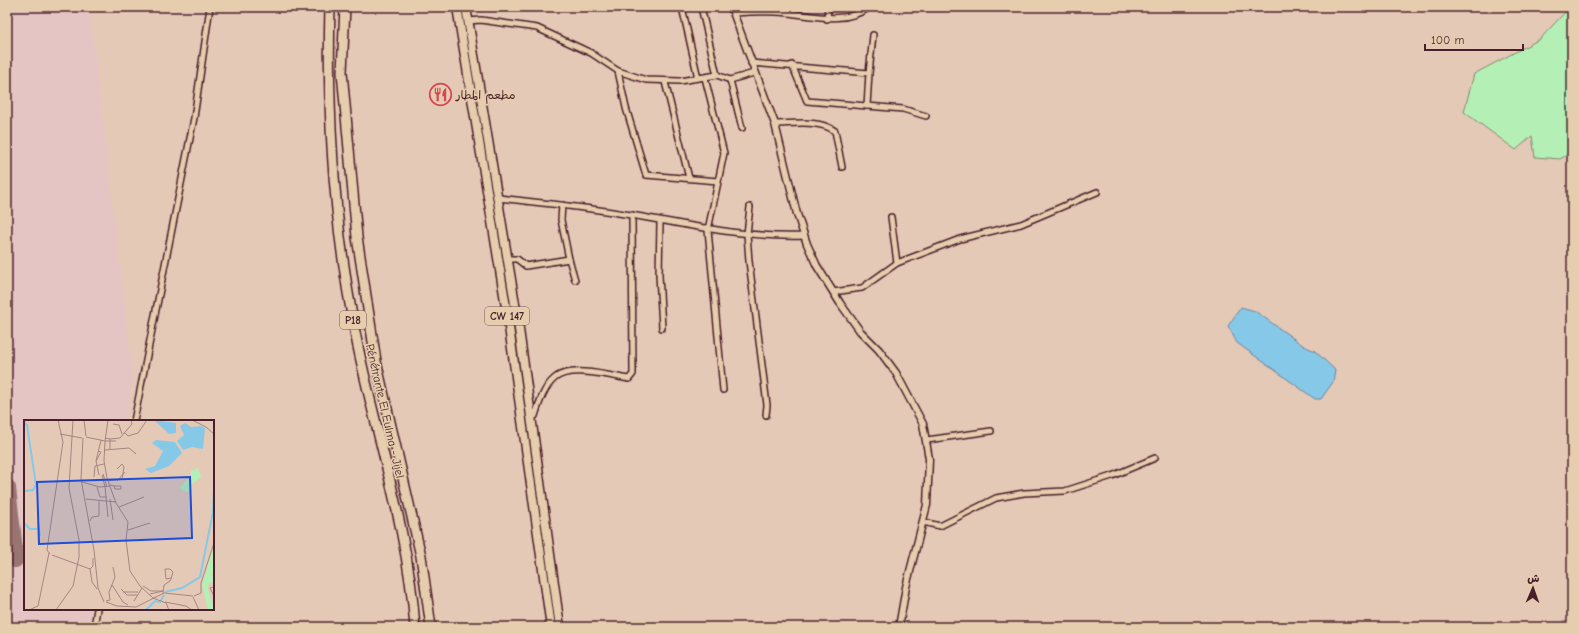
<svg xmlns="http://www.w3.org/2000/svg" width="1579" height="634" font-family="'Comic Neue','Playpen Sans Arabic',sans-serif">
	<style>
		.built { fill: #e5c4c4 }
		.green { fill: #b4f0b5; stroke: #7f8870 }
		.water { fill: #86c8e7; stroke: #6e849c }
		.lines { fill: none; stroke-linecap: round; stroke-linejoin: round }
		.taxiway { stroke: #987471; stroke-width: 18 }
		.minor-casing { stroke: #4a1f2b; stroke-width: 8 }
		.tertiary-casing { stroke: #4a1f2b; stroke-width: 9 }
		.trunk-casing { stroke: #4a1f2b; stroke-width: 11 }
		.motorway-casing { stroke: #4a1f2b; stroke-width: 12 }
		.minor { stroke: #e5cdad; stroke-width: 5 }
		.tertiary { stroke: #e5cdad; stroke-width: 6 }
		.trunk { stroke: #e5cdad; stroke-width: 8 }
		.motorway { stroke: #e5cdad; stroke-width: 9 }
		.labels { text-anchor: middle; stroke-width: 3.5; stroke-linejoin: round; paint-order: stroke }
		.shield { fill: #e5cdad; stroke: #785352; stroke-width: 1 }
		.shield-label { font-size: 11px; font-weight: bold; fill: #4a1f2b }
		.poi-label { font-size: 12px; fill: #4a1f2b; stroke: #e5cdad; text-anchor: start }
		.street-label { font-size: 12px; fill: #4a1f2b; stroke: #e5cdad }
		.inset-river { fill: none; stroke: #86c8e7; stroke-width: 2 }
		.inset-road { fill: none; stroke: #a7857f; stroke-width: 1 }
		.view { fill: #1d4ed8; fill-opacity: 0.15; stroke: #1d4ed8; stroke-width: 2 }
		.inset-edge { fill: none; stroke: #4a1f2b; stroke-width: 2 }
	</style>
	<rect width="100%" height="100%" fill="#e5c9b7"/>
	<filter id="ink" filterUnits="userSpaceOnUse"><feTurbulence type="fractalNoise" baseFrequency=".025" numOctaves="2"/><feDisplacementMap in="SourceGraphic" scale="8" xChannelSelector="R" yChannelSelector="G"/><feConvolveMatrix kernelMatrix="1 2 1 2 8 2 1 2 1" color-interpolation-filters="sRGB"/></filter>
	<g filter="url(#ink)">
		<g class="built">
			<polygon points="7,7 89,7 133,378 125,421 25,421 25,609 91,609 88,627 7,627"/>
			<polygon points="743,7 825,7 824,14 803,14 800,9"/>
		</g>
		<polygon class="green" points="1570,7 1572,7 1572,152 1560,159 1535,157 1532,136 1516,150 1464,112 1474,74 1540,39"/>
		<g class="water">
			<polygon points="1241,307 1255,311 1304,346 1315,351 1335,370 1333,382 1321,399 1315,399 1237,343 1228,326"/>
			<polygon points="1110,623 1135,624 1139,627 1106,627"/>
		</g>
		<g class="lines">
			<polyline class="taxiway" points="7,488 15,559"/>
			<defs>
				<g id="minor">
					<polyline points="682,7 698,78"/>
					<polyline points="701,7 717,75"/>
					<path d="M733 13C747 12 762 11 776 12 807 13 842 27 870 7"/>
					<polyline points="827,19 828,7"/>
					<polyline points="468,21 481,20 537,28 591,53 618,71 646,80 680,81 717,75 730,80 754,73"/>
					<polyline points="751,63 869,73 867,106 807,101 792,65"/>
					<polyline points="618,71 626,108 646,175 718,181"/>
					<polyline points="869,73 873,35"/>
					<polyline points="705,78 724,153 708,230 723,390"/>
					<polyline points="730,80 742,128"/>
					<polyline points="665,82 689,178"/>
					<polyline points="867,106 903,109 926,116"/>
					<path d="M775 124C793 124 819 119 835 131L842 167"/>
					<path d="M498 198C543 203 587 207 631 215 689 225 745 238 804 236"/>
					<polyline points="562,205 561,220 569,259"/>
					<polyline points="750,207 747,234 749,261 767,405 766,415"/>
					<polyline points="891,217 897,263"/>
					<polyline points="660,222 659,275 662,328"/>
					<polyline points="508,259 517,259 526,266 569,259 575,280"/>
					<polyline points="833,292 862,288 897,263 960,239 1021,224 1097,192"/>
					<path d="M531 418 535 416C539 403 544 387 555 378 571 365 611 376 629 379L633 374 632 215"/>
					<polyline points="134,421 194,118 210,7"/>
					<polyline points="927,440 991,431"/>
					<polyline points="923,522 940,526 996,498 1024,493 1065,491 1112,476 1155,458"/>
					<polyline points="94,627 97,609"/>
				</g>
				<polyline id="tertiary" points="731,7 775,124 797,214 807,244 817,266 840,303 860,331 879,350 896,373 923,424 929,459 927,505 906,587 899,627"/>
				<g id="trunk">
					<polyline points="457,7 507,313 551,627"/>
					<polyline points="466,7 518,322 560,627"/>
				</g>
				<g id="motorway">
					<path d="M330 7C327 114 334 222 354 327 373 427 408 525 415 627"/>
					<polyline points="345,7 342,72 357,237 376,361 421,556 431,627"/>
				</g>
			</defs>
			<use href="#minor" class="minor-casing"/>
			<use href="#tertiary" class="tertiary-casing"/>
			<use href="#trunk" class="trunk-casing"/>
			<use href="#motorway" class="motorway-casing"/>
			<use href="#minor" class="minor"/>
			<use href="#tertiary" class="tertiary"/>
			<use href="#trunk" class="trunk"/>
			<use href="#motorway" class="motorway"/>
		</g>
	</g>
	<defs>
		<symbol id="restaurant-ring" viewBox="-11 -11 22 22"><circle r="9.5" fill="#e5cdad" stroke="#d1495b" stroke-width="1.5"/><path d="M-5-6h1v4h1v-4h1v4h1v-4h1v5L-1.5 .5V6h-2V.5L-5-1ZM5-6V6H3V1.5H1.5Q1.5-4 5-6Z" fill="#d1495b"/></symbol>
	</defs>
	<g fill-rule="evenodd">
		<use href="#restaurant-ring" x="428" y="82" width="25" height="25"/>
	</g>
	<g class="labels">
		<g class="shield">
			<rect x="485" y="307" width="44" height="18" rx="3"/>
			<rect x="340" y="311" width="26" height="18" rx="3"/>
		</g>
		<g class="shield-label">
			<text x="507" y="320">CW 147</text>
			<text x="353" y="324">P18</text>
		</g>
		<g class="poi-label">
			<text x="456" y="99">مطعم المطار</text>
		</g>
		<g class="street-label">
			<text transform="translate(385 411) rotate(77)" y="4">Pénétrante El Eulma - Jijel</text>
		</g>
	</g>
	<g transform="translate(24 420)">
		<rect width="190" height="190" fill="#e5c9b7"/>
		<path d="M174 48 177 57 167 65V71L162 72 155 68 167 56V51ZM190 125V153L187 155 190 156V162L185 163 184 169 190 190H184L178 165Z" fill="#b4f0b5"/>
		<path d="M130 0 152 3V13L145 14ZM161 3 167 7 177 6 181 8 179 29 168 27 159 30 153 21 160 15 156 6ZM132 20 151 22 158 33 145 46 127 53 121 49 131 46 139 31 128 23Z" fill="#86c8e7"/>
		<path class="inset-river" d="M0 2 3 5 12 65 9 70 0 71M14 102 16 116M0 103 6 109H12L15 107M141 172 158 168 176 157 189 92 190 70M122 190 131 181 136 182 140 175"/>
		<path class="inset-road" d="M60 0 62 16M84 0 81 21H92M168 0 182 7 190 14M89 4 95 5 98 14M100 12 104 16 114 13 123 0M36 14 58 18M62 17 81 21 80 41 83 58 92 83 104 102 102 120 106 151 116 166 129 178 142 183 145 190M59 18 57 59 70 130 74 168 80 182M81 18 86 19V30M86 19 96 18 108 4 107 0M81 30 105 28 112 34M72 41 77 32 74 31M79 54 83 67M75 55 72 41 77 20M78 55 81 67M70 57 71 46 80 44M84 61 98 59 100 47 98 44 93 49M93 61 101 52M58 62 76 67 86 66M86 65 90 66H97V69H91L90 66M73 67 76 77H83M81 67 84 97M62 79 92 82M86 79 89 100M95 87 120 77M66 101 68 97 75 96V81M104 110 126 103M26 134 23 130 39 22 34 0M28 135 66 149 68 162 73 169M66 149 69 146V138M88 165 99 182 104 185M119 166 127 171H139M190 167 186 168 190 176M97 169 103 175H113M99 172H114M139 173 140 165 146 161 147 159 149 152 146 149H141L142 159 147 158M126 174 139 171M170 176 177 173V163L190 123M169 177 175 190M82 181 86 180 85 172 91 157 89 147M110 181 118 168M82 182 93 186 112 187 140 173 169 176M141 182 162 186 168 190M5 190 14 186 25 133M32 190 49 166 55 137V120L45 68 49 0"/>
		<path class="view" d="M166 57 168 118 15 124 13 62Z"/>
		<rect width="190" height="190" class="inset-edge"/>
	</g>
	<rect width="1579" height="634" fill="none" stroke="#e5cdad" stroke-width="24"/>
	<rect x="12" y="12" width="1555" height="610" fill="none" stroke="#4a1f2b" stroke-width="1.5" filter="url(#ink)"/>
	<g transform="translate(1533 588) rotate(2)" stroke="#e5cdad" stroke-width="3" paint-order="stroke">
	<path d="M0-3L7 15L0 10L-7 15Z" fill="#4a1f2b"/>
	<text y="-6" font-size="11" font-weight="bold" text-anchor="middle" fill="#4a1f2b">ش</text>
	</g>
	<path d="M1425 44v6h98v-6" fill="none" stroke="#4a1f2b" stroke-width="2"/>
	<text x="1431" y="44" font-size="12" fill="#4a1f2b" stroke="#e5cdad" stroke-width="3" paint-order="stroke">100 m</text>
</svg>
